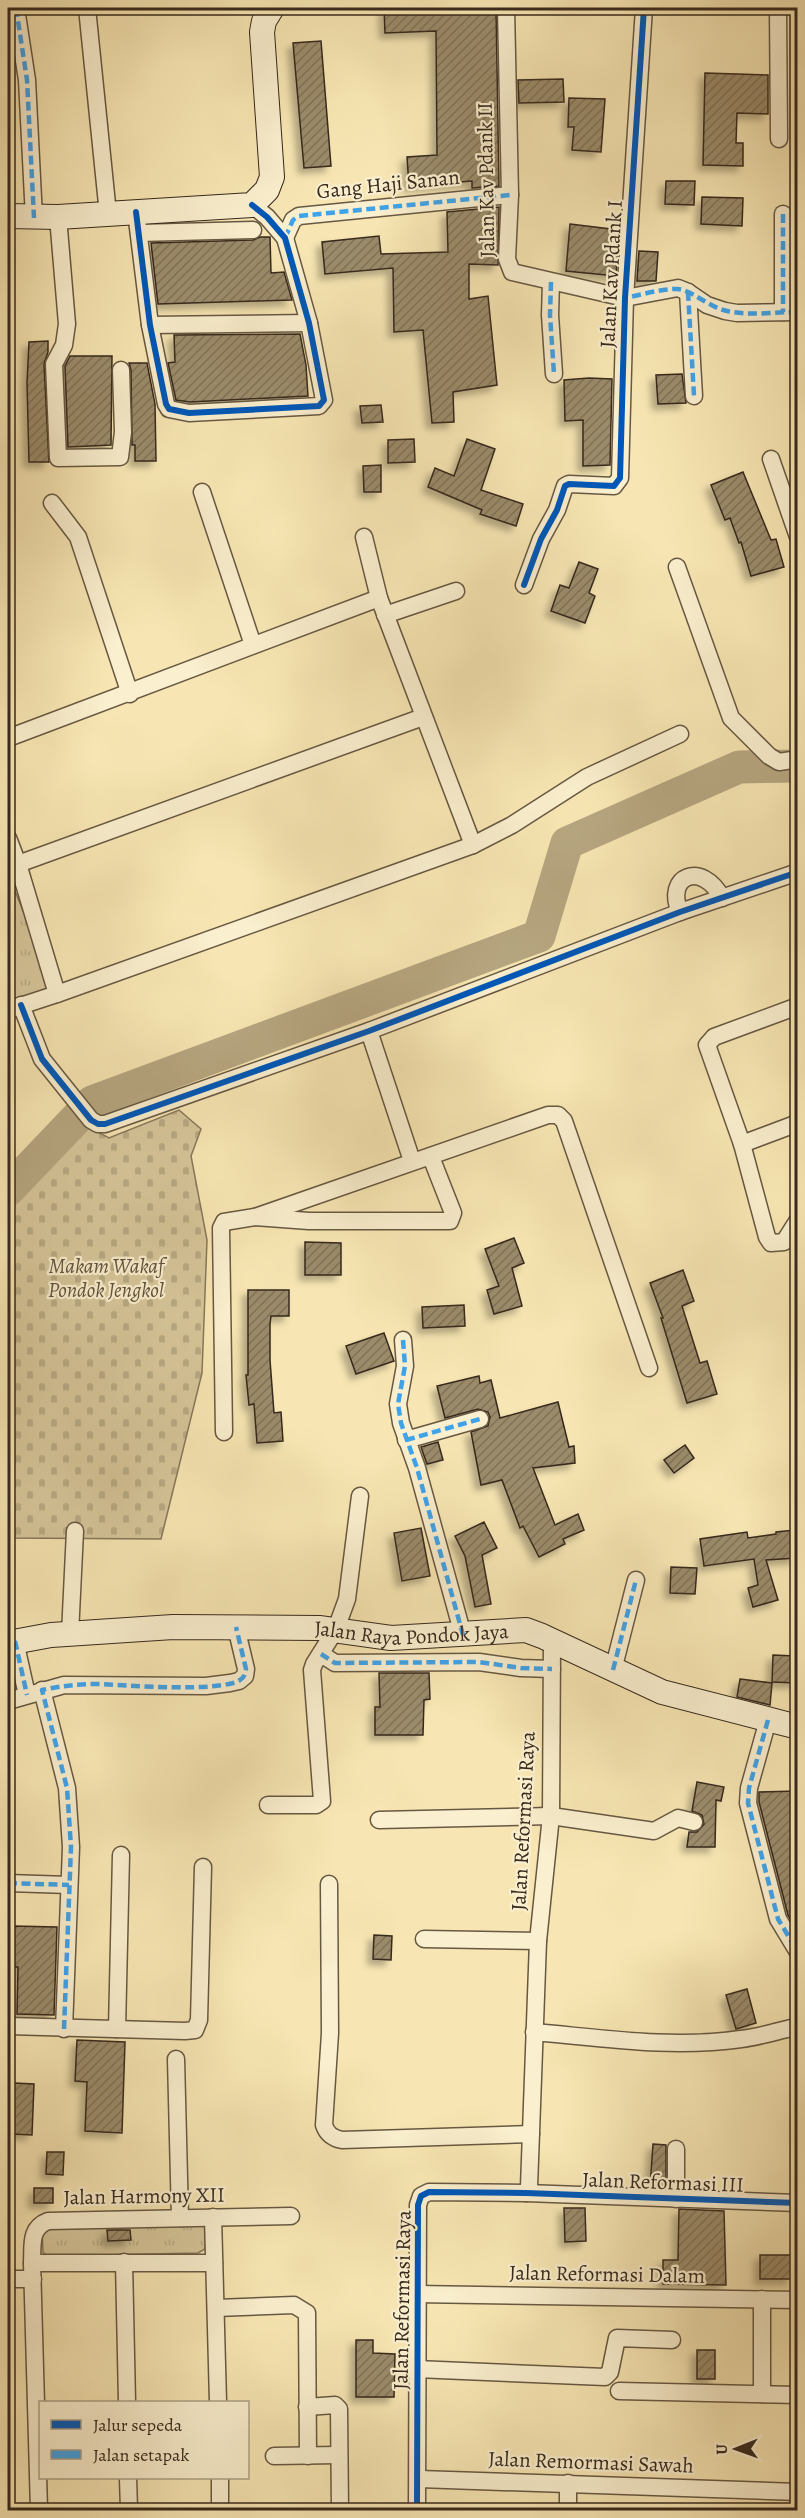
<svg xmlns="http://www.w3.org/2000/svg" width="805" height="2518" font-family="Alegreya,serif">
	<style>
		.cemetery { fill: url(#cemetery-stones); stroke: #86785c; stroke-width: 1.5 }
		.park { fill: url(#park-tufts); stroke: #86785c; stroke-width: 1.5 }
		.lines { fill: none; stroke-linecap: round; stroke-linejoin: round }
		.river { stroke: #b6a680; stroke-width: 33 }
		.building { fill: url(#building-hatch); stroke: #37291d; stroke-width: 1.5; filter: url(#shadow) }
		.street-casing { stroke: #675842; stroke-width: 19 }
		.secondary-casing { stroke: #37291d; stroke-width: 26 }
		.street { stroke: #faefce; stroke-width: 16 }
		.secondary { stroke: #faefce; stroke-width: 24 }
		.quiet { stroke: #3fa3ea; stroke-width: 4.5; stroke-dasharray: 9 4.5; stroke-linecap: butt }
		.cycleway-casing { stroke: #faefce; stroke-width: 10 }
		.cycleway { stroke: #0057b8; stroke-width: 6 }
		.labels { text-anchor: middle; stroke-width: 4.5; stroke-linejoin: round; paint-order: stroke }
		.street-label { font-size: 21px; fill: #37291d; stroke: #faefce }
		.park-label { font-size: 21px; font-style: italic; fill: #5f503c; stroke: #faefce }
	</style>
	<defs>
		<pattern id="cemetery-stones" width="16" height="16" patternUnits="userSpaceOnUse" patternTransform="scale(1.5)"><rect width="16" height="16" fill="#d6c69a"/><path d="M2 7V4a2 2 0 0 1 4 0v3zM10 15v-3a2 2 0 0 1 4 0v3z" fill="#b8aa84"/></pattern>
		<pattern id="park-tufts" width="24" height="20" patternUnits="userSpaceOnUse" patternTransform="scale(1.5)"><rect width="24" height="20" fill="#d6c69a"/><path d="M3 7l-1-3M5 7V3M7 7l1-3M15 17l-1-3M17 17v-4M19 17l1-3" fill="none" stroke="#b8aa84"/></pattern>
		<pattern id="building-hatch" width="6" height="6" patternUnits="userSpaceOnUse" patternTransform="scale(1.5)"><rect width="6" height="6" fill="#9b8b6b"/><path d="M-1 1l2-2M0 6l6-6M5 7l2-2" fill="none" stroke="#7f7257"/></pattern>
		<filter id="shadow"><feDropShadow dx="-5.5" dy="5.5" stdDeviation="3" flood-color="#0004"/></filter>
	</defs>
	<rect width="100%" height="100%" fill="#f7e6b3"/>
	<filter id="stains"><feTurbulence type="fractalNoise" baseFrequency=".00333" numOctaves="4"/><feColorMatrix values="0 0 0 0 .2 0 0 0 0 .09 0 0 0 0 .02 0 0 0 .5 -.17"/></filter>
	<radialGradient id="worn" r=".72"><stop offset=".6" stop-color="#630" stop-opacity="0"/><stop offset="1" stop-color="#630" stop-opacity=".3"/></radialGradient>
	<polygon class="cemetery" points="179,1110 201,1129 191,1156 207,1240 202,1373 161,1539 8,1538 8,1185 66,1115 109,1138"/>
	<g class="park">
		<polygon points="8,874 57,994 8,1010"/>
		<polygon points="205,2225 205,2249 198,2253 47,2256 43,2252 42,2229"/>
	</g>
	<g class="lines">
		<polyline class="river" points="8,1190 92,1102 539,936 567,843 739,767 798,766"/>
	</g>
	<g class="building">
		<polygon points="384,8 496,8 499,186 472,188 472,181 409,186 407,157 437,155 436,31 385,33"/>
		<polygon points="321,41 331,166 304,168 293,43"/>
		<polygon points="705,73 768,75 768,114 737,113 736,143 743,143 743,166 703,165"/>
		<polygon points="563,79 564,102 519,103 518,80"/>
		<polygon points="569,98 605,99 601,152 572,150 574,127 568,127"/>
		<polygon points="666,181 695,181 694,205 665,204"/>
		<polygon points="702,197 743,198 742,226 701,224"/>
		<polygon points="499,207 498,265 469,264 469,299 488,296 497,385 453,392 454,422 432,423 423,330 394,332 393,268 325,274 322,242 379,236 381,254 448,252 447,212"/>
		<polygon points="570,224 619,230 616,276 566,271"/>
		<polygon points="260,237 270,237 271,273 284,272 292,300 158,304 151,243 253,240"/>
		<polygon points="639,251 658,252 656,281 637,281"/>
		<polygon points="300,334 306,365 308,396 190,402 176,400 168,363 175,362 174,335"/>
		<polygon points="48,341 48,352 44,364 49,462 29,462 27,383 29,342"/>
		<polygon points="70,356 112,356 111,445 68,447 65,366"/>
		<polygon points="129,363 147,363 155,404 156,461 135,461 135,445 132,445 131,370"/>
		<polygon points="682,374 686,403 658,404 656,375"/>
		<polygon points="589,378 612,379 610,465 583,466 583,420 565,421 564,380"/>
		<polygon points="381,405 383,422 362,423 360,406"/>
		<polygon points="414,439 415,462 388,463 388,440"/>
		<polygon points="467,439 495,449 481,490 523,504 516,526 480,514 482,510 428,487 435,468 454,476"/>
		<polygon points="381,465 381,492 364,492 363,466"/>
		<polygon points="743,472 771,540 776,539 784,567 751,576 741,542 739,543 730,518 725,520 711,485"/>
		<polygon points="579,562 598,569 589,593 595,596 585,623 551,611 560,585 569,588"/>
		<polygon points="514,1238 524,1263 512,1268 522,1306 494,1314 487,1290 499,1286 485,1249"/>
		<polygon points="305,1242 341,1243 341,1275 305,1275"/>
		<polygon points="683,1270 694,1301 682,1306 700,1363 707,1361 717,1394 687,1403 661,1318 663,1318 650,1283"/>
		<polygon points="248,1290 289,1290 289,1316 271,1316 270,1324 270,1360 274,1413 281,1412 283,1441 257,1443 254,1404 249,1405 246,1375 248,1375"/>
		<polygon points="464,1305 465,1326 423,1328 422,1307"/>
		<polygon points="384,1333 394,1361 356,1374 346,1346"/>
		<polygon points="479,1376 480,1383 491,1380 500,1418 558,1402 569,1447 574,1446 575,1463 533,1468 555,1525 578,1514 584,1530 563,1539 565,1544 539,1557 523,1526 520,1528 502,1480 481,1485 471,1432 488,1426 490,1417 488,1412 478,1409 445,1418 437,1386"/>
		<polygon points="438,1442 443,1460 427,1464 421,1447"/>
		<polygon points="685,1445 694,1458 674,1473 664,1460"/>
		<polygon points="484,1522 497,1548 482,1555 491,1604 475,1607 465,1556 455,1536"/>
		<polygon points="421,1528 430,1576 402,1581 394,1533"/>
		<polygon points="795,1530 797,1558 766,1560 778,1600 753,1607 748,1588 758,1585 754,1559 704,1566 700,1539 747,1532 748,1538 776,1534 776,1532"/>
		<polygon points="671,1567 697,1568 695,1594 670,1593"/>
		<polygon points="773,1655 795,1656 798,1665 798,1683 772,1682"/>
		<polygon points="379,1673 429,1673 430,1699 424,1700 423,1735 375,1735 375,1707 380,1707"/>
		<polygon points="740,1679 772,1683 770,1705 737,1697"/>
		<polygon points="697,1782 724,1787 721,1801 716,1800 715,1847 687,1847 689,1832 697,1832 704,1824 702,1815 692,1811"/>
		<polygon points="798,1791 798,1931 788,1915 759,1802 759,1792"/>
		<polygon points="12,1926 57,1927 54,2015 17,2014 18,1967 11,1967"/>
		<polygon points="374,1935 392,1936 391,1960 373,1959"/>
		<polygon points="747,1989 756,2023 736,2029 726,1995"/>
		<polygon points="77,2040 125,2042 122,2133 85,2131 87,2082 75,2081"/>
		<polygon points="14,2083 34,2084 32,2135 12,2134"/>
		<polygon points="653,2144 666,2145 666,2188 650,2187"/>
		<polygon points="47,2152 64,2152 63,2175 46,2174"/>
		<rect x="34" y="2188" width="19" height="15"/>
		<polygon points="564,2208 585,2208 586,2241 565,2242"/>
		<polygon points="679,2209 724,2211 726,2285 663,2284 663,2260 678,2260"/>
		<polygon points="107,2230 130,2230 131,2240 108,2241"/>
		<rect x="760" y="2255" width="32" height="24"/>
		<polygon points="356,2340 373,2340 373,2353 395,2354 394,2397 356,2397"/>
		<rect x="697" y="2350" width="18" height="29"/>
	</g>
	<g class="lines">
		<defs>
			<g id="street">
				<polyline points="16,8 27,80 34,218"/>
				<polyline points="87,8 108,214"/>
				<polyline points="506,8 510,195 507,259 512,272 625,298 678,288 688,292 707,305 725,311 737,313 798,312"/>
				<polyline points="778,8 779,139"/>
				<polyline points="136,212 150,325 166,404 169,409 189,413 319,406 324,400 309,323 285,238 267,217 252,205"/>
				<polyline points="783,214 783,312"/>
				<polyline points="58,217 67,324 64,345 54,364 58,458 120,457 123,432 121,370"/>
				<polyline points="139,233 253,230"/>
				<polyline points="285,238 293,220 299,216 510,195"/>
				<polyline points="551,282 550,315 554,374"/>
				<polyline points="688,292 694,396"/>
				<polyline points="150,325 309,323"/>
				<polyline points="771,459 798,537"/>
				<polyline points="202,492 253,645"/>
				<polyline points="52,503 78,537 130,694"/>
				<polyline points="364,537 379,598 473,845"/>
				<polyline points="677,567 731,718 769,756 779,762 798,759"/>
				<polyline points="524,585 541,539 557,510 565,486 569,484 614,486 620,478 625,298 644,8"/>
				<polyline points="385,615 456,591"/>
				<polyline points="8,738 379,598"/>
				<polyline points="8,838 18,864 57,994"/>
				<polyline points="18,864 423,717"/>
				<path d="M680 912C664 876 702 860 722 898"/>
				<polyline points="21,1005 42,1059 91,1120 98,1124 105,1124 369,1031 680,912 798,872"/>
				<polyline points="798,1006 714,1037 707,1045 742,1144 767,1237 771,1243 784,1242 798,1220"/>
				<polyline points="8,1010 57,994 473,845 512,825 587,777 680,734"/>
				<polyline points="369,1031 412,1161"/>
				<polyline points="742,1144 798,1123"/>
				<polyline points="255,1217 548,1115 558,1115 564,1121 649,1368"/>
				<polyline points="403,1340 405,1366 398,1404 401,1423 417,1468 463,1635"/>
				<polyline points="224,1432 221,1228 224,1222 255,1217 309,1221 450,1221 453,1213 431,1157"/>
				<polyline points="406,1440 480,1419"/>
				<polyline points="70,1634 75,1531"/>
				<polyline points="15,1641 27,1695"/>
				<polyline points="321,1654 335,1663 479,1662 521,1668 552,1669"/>
				<polyline points="613,1670 636,1580"/>
				<polyline points="42,1690 67,1788 71,1847 64,2029"/>
				<polyline points="8,1701 64,1685 206,1686 230,1683 239,1681 245,1676 246,1669 236,1627"/>
				<polyline points="768,1720 749,1788 748,1803 778,1919 798,1952"/>
				<polyline points="268,1805 316,1805 322,1801 312,1670 314,1664 336,1629 347,1599 360,1496"/>
				<polyline points="379,1820 551,1816 654,1831 678,1818 694,1822"/>
				<polyline points="8,1883 69,1885"/>
				<path d="M329 1884 330 2033 324 2125C327 2134 332 2138 342 2140L531 2134"/>
				<polyline points="424,1939 538,1941"/>
				<polyline points="8,2026 185,2031 195,2030 199,2020 203,1867"/>
				<polyline points="117,2029 121,1855"/>
				<path d="M534 2032C603 2038 672 2049 741 2039 758 2037 774 2032 791 2028"/>
				<polyline points="176,2059 180,2218"/>
				<polyline points="526,2193 529,2187 538,1941 551,1816 552,1642"/>
				<polyline points="676,2199 676,2149"/>
				<polyline points="213,2217 218,2402"/>
				<polyline points="124,2262 127,2402"/>
				<polyline points="32,2263 214,2263"/>
				<polyline points="8,2279 33,2279"/>
				<polyline points="416,2294 798,2300"/>
				<polyline points="216,2308 294,2305 307,2313 308,2456"/>
				<polyline points="416,2369 605,2377 610,2372 617,2338 672,2340"/>
				<polyline points="619,2391 798,2395"/>
				<polyline points="762,2394 762,2299"/>
				<polyline points="307,2407 335,2405 339,2409 340,2510"/>
				<polyline points="274,2456 338,2455"/>
				<polyline points="128,2478 129,2510"/>
				<polyline points="220,2478 220,2510"/>
				<polyline points="419,2479 798,2492"/>
				<path d="M39 2510 32 2263C33 2246 29 2228 48 2221L291 2216"/>
				<polyline points="417,2510 418,2205 421,2196 429,2192 526,2193 798,2203"/>
				<polyline points="568,2510 568,2483"/>
			</g>
			<g id="secondary">
				<polyline points="8,216 58,217 252,205 267,190 272,177 262,32 264,21 272,8"/>
				<path id="s1" d="M8 1643 51 1635 173 1627 319 1628 391 1638 526 1630 542 1636 662 1692 798 1727"/>
			</g>
		</defs>
		<use href="#street" class="street-casing"/>
		<use href="#secondary" class="secondary-casing"/>
		<use href="#street" class="street"/>
		<use href="#secondary" class="secondary"/>
		<g class="quiet">
			<polyline points="16,8 27,80 34,218"/>
			<polyline points="783,214 783,312"/>
			<polyline points="285,238 293,220 299,216 510,195"/>
			<polyline points="551,282 550,315 554,374"/>
			<polyline points="688,292 694,396"/>
			<path d="M625 304V298C641 295 659 289 676 289 689 288 710 308 727 311 749 316 775 312 798 312"/>
			<polyline points="403,1340 405,1366 398,1404 401,1423 417,1468 463,1635"/>
			<polyline points="406,1440 480,1419"/>
			<polyline points="15,1641 27,1695"/>
			<polyline points="321,1654 335,1663 479,1662 521,1668 552,1669"/>
			<polyline points="613,1670 636,1580"/>
			<polyline points="768,1720 749,1788 748,1803 778,1919 798,1952"/>
			<polyline points="8,1883 69,1885"/>
			<path d="M64 2029 71 1847 67 1788 42 1690C61 1686 78 1684 97 1684 125 1685 219 1693 240 1680 244 1678 245 1674 246 1669L236 1627"/>
		</g>
		<defs>
			<g id="cycleway">
				<polyline points="136,212 150,325 166,404 169,409 189,413 319,406 324,400 309,323 285,238 267,217 252,205"/>
				<polyline points="524,585 541,539 557,510 565,486 569,484 614,486 620,478 625,298 644,8"/>
				<polyline points="21,1005 42,1059 91,1120 98,1124 105,1124 369,1031 680,912 798,872"/>
				<polyline points="417,2510 418,2205 421,2196 429,2192 526,2193 798,2203"/>
			</g>
		</defs>
		<use href="#cycleway" class="cycleway-casing"/>
		<use href="#cycleway" class="cycleway"/>
	</g>
	<g class="labels">
		<g class="street-label">
			<text transform="translate(486 180) rotate(-91)" y="7">Jalan Kav Pdank II</text>
			<text transform="translate(388 184) rotate(-6)" y="7">Gang Haji Sanan</text>
			<text transform="translate(611 274) rotate(-87)" y="7">Jalan Kav Pdank I</text>
			<text dy="7" stroke="none"><textPath href="#s1" startOffset="405">Jalan Raya Pondok Jaya</textPath></text>
			<text transform="translate(523 1821) rotate(-87)" y="7">Jalan Reformasi Raya</text>
			<text transform="translate(663 2182) rotate(2)" y="7">Jalan Reformasi III</text>
			<text transform="translate(144 2196) rotate(-1)" y="7">Jalan Harmony XII</text>
			<text transform="translate(607 2274) rotate(1)" y="7">Jalan Reformasi Dalam</text>
			<text transform="translate(402 2300) rotate(-89)" y="7">Jalan Reformasi Raya</text>
			<text transform="translate(591 2462) rotate(2)" y="7">Jalan Remormasi Sawah</text>
		</g>
		<g class="park-label">
			<text x="106" y="1273">Makam Wakaf<tspan x="106" dy="24">Pondok Jengkol</tspan></text>
		</g>
	</g>
	<rect width="805" height="2518" fill="none" stroke="#f7e6b3" stroke-width="30"/>
	<rect x="9" y="9" width="787" height="2500" fill="none" stroke="#37291d" stroke-width="3"/>
	<rect x="15" y="15" width="775" height="2488" fill="none" stroke="#37291d" stroke-width="1.5"/>
	<rect x="39" y="2401" width="210" height="78" fill="#faefce" stroke="#aca087" stroke-width="1.5"/>
	<rect x="51" y="2420" width="30" height="9" fill="#0057b8" stroke="#aca087" stroke-width="1.5"/>
	<text x="93" y="2431" font-size="18" fill="#37291d">Jalur sepeda</text>
	<rect x="51" y="2450" width="30" height="9" fill="#3fa3ea" stroke="#aca087" stroke-width="1.5"/>
	<text x="93" y="2461" font-size="18" fill="#37291d">Jalan setapak</text>
	<g transform="translate(736 2449) rotate(269)" stroke="#faefce" stroke-width="4.5" paint-order="stroke">
	<path d="M0-4.5L10 22L0 15L-10 22Z" fill="#37291d"/>
	<text y="-9" font-size="16" font-weight="bold" text-anchor="middle" fill="#37291d">U</text>
	</g>
	<rect width="100%" height="100%" filter="url(#stains)"/>
	<rect width="100%" height="100%" fill="url(#worn)"/>
</svg>
